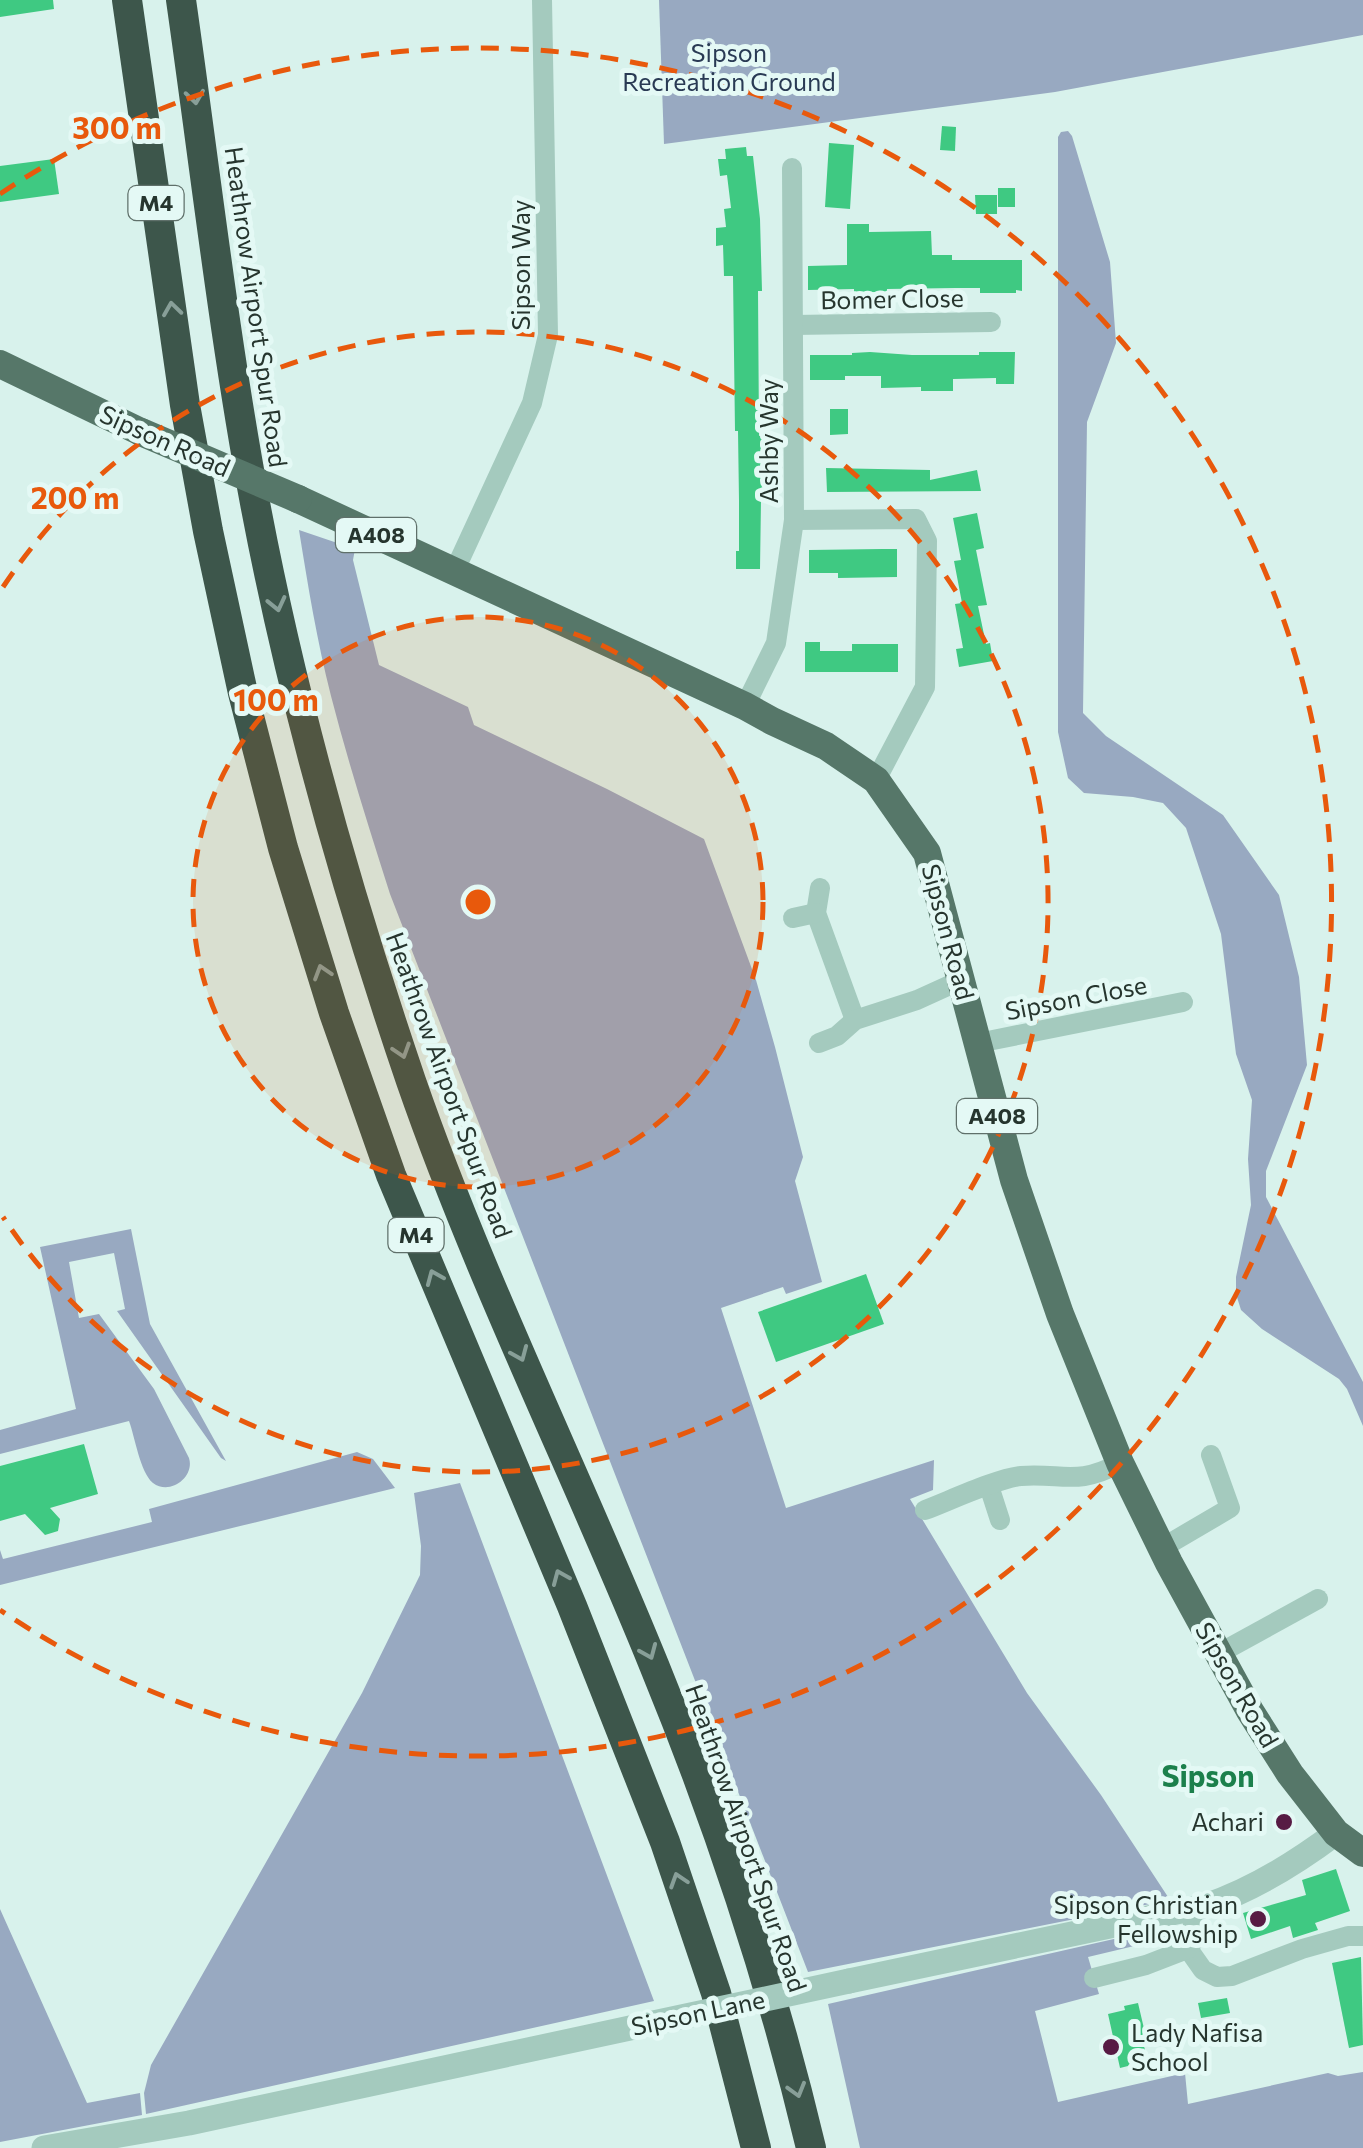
<svg xmlns="http://www.w3.org/2000/svg" width="1363" height="2148" font-family="Commissioner,sans-serif">
	<style>
		.green { fill: #98a9c1 }
		.building { fill: #3fc982 }
		.lines { fill: none; stroke-linecap: round; stroke-linejoin: round }
		.minor { stroke: #a4cabe; stroke-width: 20 }
		.tertiary { stroke: #a4cabe; stroke-width: 25 }
		.primary { stroke: #567769; stroke-width: 28 }
		.motorway { stroke: #3d564b; stroke-width: 30 }
		.tertiary-bridge { stroke: #a4cabe; stroke-width: 25 }
		.primary-bridge { stroke: #567769; stroke-width: 28 }
		.oneway { stroke: #889f98 }
		.ring { fill: none; stroke: #e8590c; stroke-width: 5; stroke-dasharray: 18 12 }
		.poi-dot { fill: #571b44; stroke: #e4f9f5; stroke-width: 4 }
		.labels { text-anchor: middle; stroke-width: 10; stroke-linejoin: round; paint-order: stroke }
		.shield { fill: #e4f9f5; stroke: #5f706a; stroke-width: 2.5 }
		.shield-label { font-size: 22px; font-weight: bold; fill: #26352e }
		.park-label { font-size: 25px; fill: #293a54; stroke: #e4f9f5 }
		.street-label { font-size: 25px; fill: #26352e; stroke: #e4f9f5 }
		.poi-label { font-size: 25px; fill: #26352e; stroke: #e4f9f5; text-anchor: end }
		.quarter-label { font-size: 30px; font-weight: bold; fill: #1c804c; stroke: #e4f9f5 }
		.centre { fill: #e8590c; stroke: #e4f9f5; stroke-width: 5 }
		.ring-label { font-size: 30px; text-anchor: middle; font-weight: bold; fill: #e8590c; stroke: #e4f9f5; stroke-width: 10; stroke-linejoin: round; paint-order: stroke }
	</style>
	<rect width="100%" height="100%" fill="#d8f2ec"/>
	<g class="green">
		<polygon points="659,0 1363,0 1363,35 1055,92 664,144"/>
		<polygon points="1068,131 1072,136 1110,262 1116,343 1087,422 1083,713 1106,736 1223,815 1279,895 1299,977 1307,1065 1266,1171 1266,1197 1363,1382 1363,1426 1347,1389 1339,1379 1262,1329 1241,1310 1236,1294 1236,1277 1251,1205 1248,1159 1252,1100 1236,1054 1221,934 1186,828 1163,803 1133,797 1084,793 1068,778 1058,732 1058,137 1061,132"/>
		<path d="M299 530 355 549 353 560 379 665 468 707 474 725 607 789 704 839 756 980 775 1047 803 1157 795 1181 822 1282 786 1294 783 1287 721 1308 786 1508 934 1460 933 1490 910 1499 1027 1693 1101 1795 1170 1900 808 1972 390 894C369 828 348 762 331 696 317 641 308 586 299 530Z"/>
		<path d="M131 1229 150 1324 226 1461 221 1458 117 1311 125 1309 114 1253 69 1262 79 1318 99 1314 154 1389 189 1458C195 1477 170 1496 153 1483 140 1472 135 1437 129 1421L0 1454V1430L76 1409 40 1247Z"/>
		<polygon points="357,1452 373,1459 395,1488 0,1585 0,1550 3,1559 152,1522 149,1509"/>
		<polygon points="460,1483 654,2001 146,2114 144,2093 151,2065 362,1693 420,1575 421,1546 414,1493"/>
		<polygon points="0,1909 87,2103 140,2093 142,2115 0,2142"/>
		<polygon points="1171,1926 1172,1937 1088,1957 1099,1994 1035,2011 1058,2102 1185,2073 1188,2104 1328,2073 1338,2076 1363,2072 1363,2148 860,2148 828,2004"/>
	</g>
	<g class="building">
		<polygon points="0,0 53,0 54,9 0,17"/>
		<polygon points="942,126 956,127 955,151 940,150"/>
		<polygon points="829,143 854,145 850,209 825,207"/>
		<polygon points="746,147 747,156 753,156 760,219 762,291 758,291 759,436 763,435 764,500 761,500 760,569 736,569 736,551 739,551 739,501 738,431 735,431 733,276 724,276 723,245 716,246 716,228 726,227 724,209 731,208 727,175 720,176 718,159 726,159 725,149"/>
		<polygon points="54,159 59,194 0,202 0,166"/>
		<rect x="998" y="188" width="17" height="19"/>
		<polygon points="975,195 997,195 997,214 976,214"/>
		<polygon points="847,224 869,224 869,232 931,231 932,255 952,255 952,260 1022,260 1022,291 1016,290 1016,293 980,293 980,288 955,288 887,289 887,292 854,292 854,289 808,290 808,266 847,265"/>
		<polygon points="870,352 912,355 979,355 979,352 1015,352 1014,384 996,384 996,378 953,379 953,391 921,391 921,387 881,388 881,376 845,376 845,380 810,380 810,355 852,355 852,353"/>
		<polygon points="830,409 848,409 848,434 830,435"/>
		<polygon points="826,468 930,470 930,480 977,470 981,491 827,492"/>
		<polygon points="977,513 984,548 976,550 987,605 978,606 986,644 990,643 993,661 959,667 956,649 963,648 955,604 962,603 954,561 961,560 953,518"/>
		<polygon points="882,549 897,549 897,577 838,578 838,573 809,573 809,550"/>
		<polygon points="805,642 820,642 820,651 852,651 852,644 898,644 898,672 805,672"/>
		<polygon points="866,1274 884,1324 776,1362 758,1312"/>
		<polygon points="84,1444 98,1494 50,1508 60,1519 58,1531 45,1535 25,1514 0,1521 0,1466"/>
		<polygon points="1336,1869 1350,1911 1315,1923 1318,1930 1293,1938 1290,1926 1251,1939 1243,1913 1306,1895 1302,1880"/>
		<polygon points="1361,1957 1363,2045 1349,2048 1332,1963"/>
		<polygon points="1227,1998 1230,2013 1201,2018 1198,2003"/>
		<polygon points="1138,2003 1146,2037 1142,2039 1148,2061 1120,2068 1108,2014 1125,2010 1124,2006"/>
	</g>
	<g class="lines">
		<g class="minor">
			<polyline points="794,325 991,322"/>
			<polyline points="794,520 916,519 927,541 925,687 876,780"/>
			<polyline points="454,572 532,403 548,335 542,0"/>
			<polyline points="745,706 776,643 794,520 792,168"/>
			<polyline points="820,888 816,913 855,1020"/>
			<polyline points="793,918 816,913"/>
			<polyline points="819,1043 837,1036 855,1020 917,1000 961,980"/>
			<polyline points="978,1043 1183,1002"/>
			<polyline points="989,1486 1000,1520"/>
			<path d="M925 1510C949 1501 998 1478 1021 1476 1064 1473 1077 1486 1120 1463"/>
			<polyline points="1162,1548 1230,1508 1211,1455"/>
			<polyline points="1218,1654 1318,1599"/>
			<polyline points="1189,1908 1195,1931 1190,1948 1191,1953 1203,1970 1217,1977 1232,1976 1302,1949 1348,1936 1363,1936"/>
			<polyline points="1094,1978 1146,1965 1190,1948"/>
		</g>
		<g class="tertiary">
			<path d="M849 1981 1205 1906C1253 1890 1296 1863 1336 1833"/>
			<polyline points="44,2148 189,2123 644,2025"/>
		</g>
		<g class="primary">
			<polyline points="0,364 141,432"/>
			<polyline points="298,499 745,706 772,721 826,746 876,780 927,853 1014,1180 1060,1314 1120,1463 1169,1563 1250,1711 1290,1774 1336,1833 1363,1853"/>
		</g>
		<g class="motorway">
			<polyline points="127,0 185,405 208,531 243,693 283,848 334,1013 391,1175 572,1606 665,1842 716,1993 756,2148"/>
			<path d="M181 0C205 168 224 337 255 503 292 699 347 893 411 1081 480 1280 575 1470 654 1665 718 1821 772 1984 811 2148"/>
		</g>
		<polyline class="tertiary-bridge" points="644,2025 849,1981"/>
		<polyline class="primary-bridge" points="141,432 298,499"/>
	</g>
	<defs><path id="oneway-chevron" d="M-2-3.5L2.5 0L-2 3.5" fill="none" stroke-width="1.6" stroke-linecap="round" stroke-linejoin="round" transform="scale(2.5)"/></defs>
	<g class="oneway">
		<use href="#oneway-chevron" transform="translate(195 97) rotate(82)"/>
		<use href="#oneway-chevron" transform="translate(172 309) rotate(-98)"/>
		<use href="#oneway-chevron" transform="translate(277 604) rotate(77)"/>
		<use href="#oneway-chevron" transform="translate(322 972) rotate(-107)"/>
		<use href="#oneway-chevron" transform="translate(402 1051) rotate(72)"/>
		<use href="#oneway-chevron" transform="translate(434 1277) rotate(-113)"/>
		<use href="#oneway-chevron" transform="translate(520 1354) rotate(67)"/>
		<use href="#oneway-chevron" transform="translate(560 1577) rotate(-113)"/>
		<use href="#oneway-chevron" transform="translate(649 1652) rotate(67)"/>
		<use href="#oneway-chevron" transform="translate(678 1880) rotate(-108)"/>
		<use href="#oneway-chevron" transform="translate(797 2090) rotate(74)"/>
	</g>
	<circle cx="478" cy="902" r="285" fill="#e8590c" fill-opacity=".12"/>
	<g class="ring">
		<circle cx="478" cy="902" r="285"/>
		<path d="M3 587A570 570 0 1 1 3 1217"/>
		<path d="M0 194A854 854 0 1 1 0 1610"/>
	</g>
	<g class="poi-dot">
		<circle cx="1284" cy="1822" r="10"/>
		<circle cx="1258" cy="1919" r="10"/>
		<circle cx="1111" cy="2047" r="10"/>
	</g>
	<g class="labels">
		<g class="shield">
			<rect x="128.5" y="186" width="55" height="34" rx="8"/>
			<rect x="336" y="518" width="80" height="34" rx="8"/>
			<rect x="957" y="1099" width="80" height="34" rx="8"/>
			<rect x="388.5" y="1218" width="55" height="34" rx="8"/>
		</g>
		<g class="shield-label">
			<text x="156" y="211">M4</text>
			<text x="376" y="543">A408</text>
			<text x="997" y="1124">A408</text>
			<text x="416" y="1243">M4</text>
		</g>
		<g class="park-label">
			<text x="729" y="62">Sipson<tspan x="729" dy="29">Recreation Ground</tspan></text>
		</g>
		<g class="street-label">
			<text transform="translate(521 265) rotate(-90)" y="9">Sipson Way</text>
			<text transform="translate(892 299) rotate(-1)" y="9">Bomer Close</text>
			<text transform="translate(256 307) rotate(82)" y="9">Heathrow Airport Spur Road</text>
			<text transform="translate(165 441) rotate(24)" y="9">Sipson Road</text>
			<text transform="translate(769 441) rotate(-90)" y="9">Ashby Way</text>
			<text transform="translate(948 932) rotate(75)" y="9">Sipson Road</text>
			<text transform="translate(1076 998) rotate(-11)" y="9">Sipson Close</text>
			<text transform="translate(449 1085) rotate(70)" y="9">Heathrow Airport Spur Road</text>
			<text transform="translate(1237 1685) rotate(60)" y="9">Sipson Road</text>
			<text transform="translate(746 1838) rotate(71)" y="9">Heathrow Airport Spur Road</text>
			<text transform="translate(698 2013) rotate(-12)" y="9">Sipson Lane</text>
		</g>
		<g class="poi-label">
			<text x="1264" y="1831">Achari</text>
			<text x="1238" y="1914">Sipson Christian<tspan x="1238" dy="29">Fellowship</tspan></text>
			<text x="1131" y="2042" text-anchor="start">Lady Nafisa<tspan x="1131" dy="29">School</tspan></text>
		</g>
		<g class="quarter-label">
			<text x="1208" y="1787">Sipson</text>
		</g>
	</g>
	<circle cx="478" cy="902" r="15" class="centre"/>
	<g class="ring-label">
		<text x="117" y="139">300 m</text>
		<text x="75" y="509">200 m</text>
		<text x="276" y="711">100 m</text>
	</g>
</svg>
